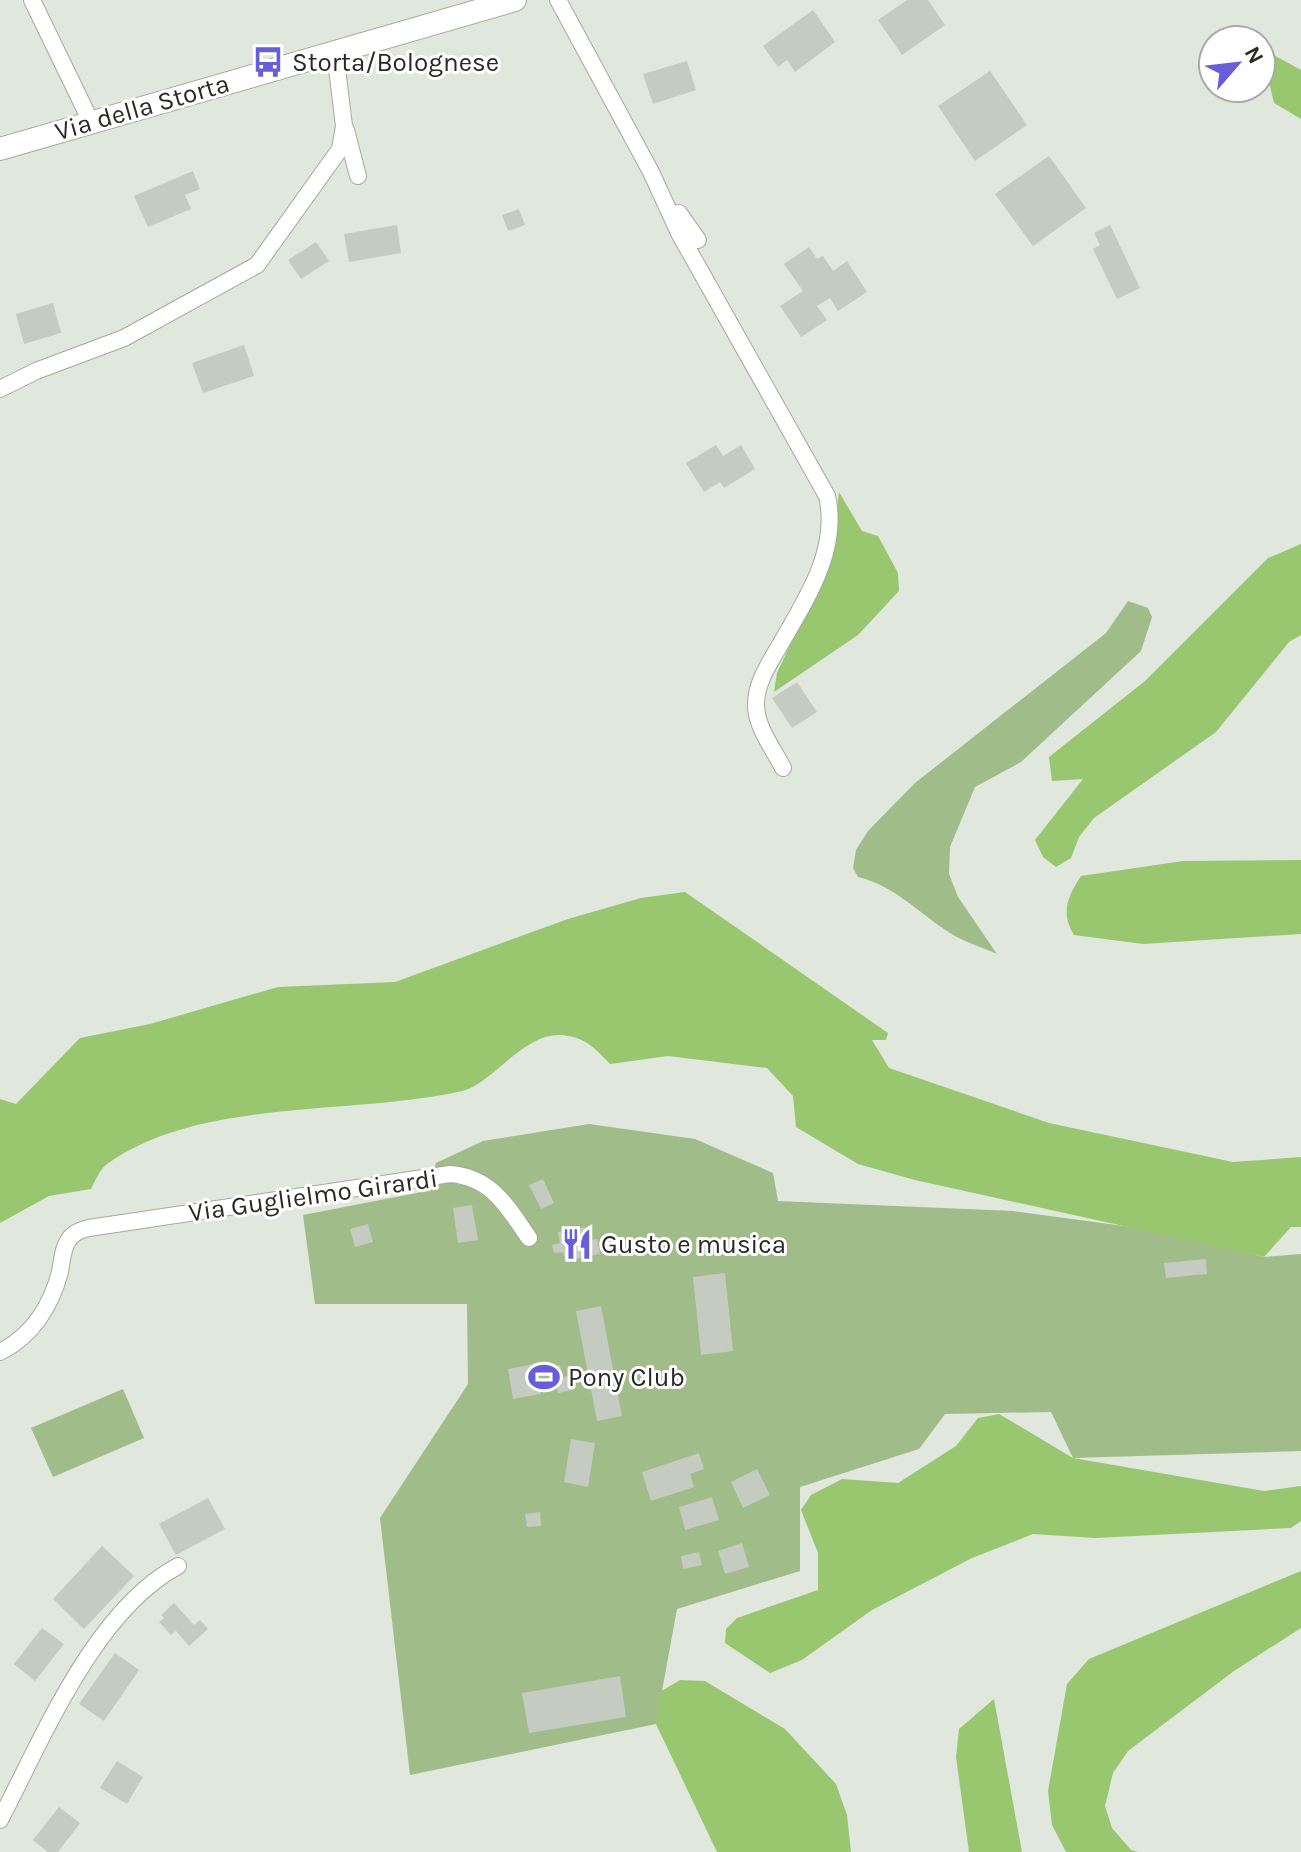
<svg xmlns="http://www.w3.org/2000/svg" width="1301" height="1852" font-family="Karla,sans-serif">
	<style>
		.green { fill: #9fbc89 }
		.forest { fill: #98c76f }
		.building { fill: #c4cbc0 }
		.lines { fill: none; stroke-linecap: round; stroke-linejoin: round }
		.street-casing { stroke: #a3a99e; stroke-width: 18 }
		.secondary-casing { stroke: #a3a99e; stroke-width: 24 }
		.street { stroke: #fff; stroke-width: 16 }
		.secondary { stroke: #fff; stroke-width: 22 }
		.labels { text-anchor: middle; stroke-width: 6; stroke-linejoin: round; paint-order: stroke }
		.poi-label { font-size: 26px; fill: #282a26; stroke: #fff; text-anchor: start }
		.street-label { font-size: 26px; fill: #282a26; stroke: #fff }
	</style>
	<rect width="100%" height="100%" fill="#e0e7dc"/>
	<g class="green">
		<path d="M1128 601 1148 608 1152 617 1141 651 1021 762 975 787 950 847 949 874 958 897 997 954C982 947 964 942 950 933 920 914 894 885 858 877L853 868 856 850 868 831 915 783 1106 633Z"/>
		<polygon points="589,1124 695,1139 773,1173 778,1201 1013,1211 1154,1230 1264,1257 1301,1254 1301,1451 1073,1458 1051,1412 945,1414 919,1449 800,1487 800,1571 677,1609 656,1724 410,1775 380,1518 468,1384 467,1304 315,1304 303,1215 427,1191 436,1163 483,1141"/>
		<polygon points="123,1389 144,1438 53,1477 31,1428"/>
	</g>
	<g class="forest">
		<polygon points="1261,48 1301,70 1301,119 1274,103"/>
		<polygon points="839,492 862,531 878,536 898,573 899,591 858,635 774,692 777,673 832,556"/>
		<polygon points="1301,544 1301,635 1289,642 1216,732 1094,818 1079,837 1071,858 1056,867 1043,857 1035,840 1083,779 1052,781 1049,757 1145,681 1268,558"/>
		<path d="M1301 860V934L1143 944 1074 935C1060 912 1068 896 1081 876L1183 861Z"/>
		<path d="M685 892 888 1033 886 1040H872L889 1068 1049 1123 1233 1162 1301 1157V1227H1291L1264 1257 915 1180 858 1164 796 1127 793 1096 767 1068 668 1056 610 1064C595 1048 584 1036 560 1035 522 1034 491 1085 462 1091 353 1116 200 1097 107 1164 100 1169 95 1181 91 1189L49 1196 0 1223V1099L16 1104 80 1038 150 1024 278 987 395 982 568 919 641 898Z"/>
		<polygon points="999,1414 1073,1458 1264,1491 1301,1486 1301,1521 1291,1528 1095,1538 1033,1534 972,1558 872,1610 802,1660 770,1673 725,1643 726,1629 737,1618 818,1590 818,1553 801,1510 811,1495 842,1479 898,1483 956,1446 978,1418"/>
		<polygon points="1301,1571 1301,1628 1234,1671 1128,1751 1113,1773 1105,1806 1112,1828 1131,1850 1138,1852 1066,1852 1052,1825 1048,1791 1067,1684 1089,1659"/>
		<polygon points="680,1680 705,1681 785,1729 836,1784 847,1815 851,1852 717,1852 656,1724 660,1692"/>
		<polygon points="994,1699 1022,1852 969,1852 956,1757 959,1729"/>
	</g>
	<g class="building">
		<polygon points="907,0 928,0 945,25 902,55 878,20"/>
		<polygon points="813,10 835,42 795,72 787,60 778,67 763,46"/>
		<polygon points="687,61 696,90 653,104 643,74"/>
		<polygon points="990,71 1027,125 975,161 938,106"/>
		<polygon points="1049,156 1086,208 1033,246 995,194"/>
		<polygon points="193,171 200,189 185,195 191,209 148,227 134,196"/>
		<polygon points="519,209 525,225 508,231 502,215"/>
		<polygon points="397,225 401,253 349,262 344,234"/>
		<polygon points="1110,225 1140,288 1117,299 1093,249 1100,245 1094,233"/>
		<polygon points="316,242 329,261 301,279 288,260"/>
		<polygon points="809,247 817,259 823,256 833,271 847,261 867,292 838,311 830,298 817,306 827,320 801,337 780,306 803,291 784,264"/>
		<polygon points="53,303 61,333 24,344 16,314"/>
		<polygon points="244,345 254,376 203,393 192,363"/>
		<polygon points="716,445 723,456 741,445 755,469 724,488 720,482 704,492 686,463"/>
		<polygon points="797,682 817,712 792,728 772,698"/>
		<polygon points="543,1179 554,1203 541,1209 529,1185"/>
		<polygon points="472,1205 478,1240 458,1243 453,1208"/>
		<polygon points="368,1224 373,1242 355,1247 350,1229"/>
		<polygon points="586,1227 588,1240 597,1239 600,1254 565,1261 563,1252 554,1253 552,1245 560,1243 558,1232"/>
		<polygon points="1206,1259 1207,1274 1166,1278 1164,1263"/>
		<polygon points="725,1273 733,1351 701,1355 693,1277"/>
		<polygon points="601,1306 622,1416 597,1421 576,1311"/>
		<polygon points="535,1364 541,1394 513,1399 508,1369"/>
		<polygon points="560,1365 562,1377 570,1376 573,1390 558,1393 552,1367"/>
		<polygon points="571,1439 595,1443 588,1487 564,1482"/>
		<polygon points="699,1453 704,1469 690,1474 694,1487 651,1501 642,1472"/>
		<polygon points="757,1469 770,1495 743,1508 731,1482"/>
		<polygon points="712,1497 719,1520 685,1530 679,1507"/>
		<polygon points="208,1498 225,1529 176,1555 159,1524"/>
		<polygon points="540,1512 541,1526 527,1527 525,1514"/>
		<polygon points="742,1543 749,1567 725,1574 718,1551"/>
		<polygon points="102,1546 134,1576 84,1629 53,1599"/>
		<polygon points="699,1552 702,1565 683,1569 681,1556"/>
		<polygon points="174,1603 194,1625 200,1620 208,1629 189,1646 176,1631 171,1635 159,1622 164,1618 161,1615"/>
		<polygon points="42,1628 64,1644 35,1681 14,1664"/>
		<polygon points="115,1653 139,1670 104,1721 79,1704"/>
		<polygon points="620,1676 626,1717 529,1733 522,1693"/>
		<polygon points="117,1761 143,1777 127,1804 100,1788"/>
		<polygon points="59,1807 80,1823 58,1852 48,1852 33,1840"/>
	</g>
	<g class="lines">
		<defs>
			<g id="street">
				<polyline points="32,0 91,122"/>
				<path d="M558 0 651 172 679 233 827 496C840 552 803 604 777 650 767 667 755 686 756 707 757 728 774 750 783 768"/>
				<polyline points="346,130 358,176"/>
				<polyline points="679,213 698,240"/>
				<polyline points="0,389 36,371 124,338 257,265 340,149 344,126 335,52"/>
				<path d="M0 1352C32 1336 51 1306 60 1272 62 1262 62 1250 68 1241 72 1233 80 1230 89 1228L450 1174C491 1177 507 1206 529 1238"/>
				<path d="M0 1820C43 1738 94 1611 178 1566"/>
			</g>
			<polyline id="secondary" points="0,149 515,0"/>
		</defs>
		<use href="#street" class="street-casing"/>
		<use href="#secondary" class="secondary-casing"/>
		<use href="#street" class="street"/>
		<use href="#secondary" class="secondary"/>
	</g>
	<defs>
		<symbol id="bus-bare" viewBox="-9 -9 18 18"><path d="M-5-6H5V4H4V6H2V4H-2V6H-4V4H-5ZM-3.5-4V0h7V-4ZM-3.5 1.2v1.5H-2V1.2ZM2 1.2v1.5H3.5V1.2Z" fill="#675ed8" stroke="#fff" stroke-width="2.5" paint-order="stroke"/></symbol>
		<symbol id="restaurant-bare" viewBox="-9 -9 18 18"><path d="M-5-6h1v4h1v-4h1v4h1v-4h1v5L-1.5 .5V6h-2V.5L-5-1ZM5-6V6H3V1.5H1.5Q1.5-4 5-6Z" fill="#675ed8" stroke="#fff" stroke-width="2.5" paint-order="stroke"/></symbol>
		<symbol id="stadium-bare" viewBox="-9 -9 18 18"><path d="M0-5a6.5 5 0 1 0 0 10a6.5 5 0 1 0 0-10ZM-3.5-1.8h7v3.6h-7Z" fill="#675ed8" stroke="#fff" stroke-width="2.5" paint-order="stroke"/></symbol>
	</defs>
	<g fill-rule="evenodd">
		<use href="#bus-bare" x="246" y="40" width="44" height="44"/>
		<use href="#restaurant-bare" x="555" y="1222" width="44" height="44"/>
		<use href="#stadium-bare" x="522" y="1355" width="44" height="44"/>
	</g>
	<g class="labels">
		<g class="poi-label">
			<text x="292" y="71">Storta/Bolognese</text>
			<text x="601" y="1253">Gusto e musica</text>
			<text x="568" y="1386">Pony Club</text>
		</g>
		<g class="street-label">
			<text transform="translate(142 107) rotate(-16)" y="9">Via della Storta</text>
			<text transform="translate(313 1195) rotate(-8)" y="9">Via Guglielmo Girardi</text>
		</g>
	</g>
	<g transform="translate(1237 64) rotate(62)"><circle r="38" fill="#ffffff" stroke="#a9aaa8" stroke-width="2"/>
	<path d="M0-6L14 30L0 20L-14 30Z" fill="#675ed8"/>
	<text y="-12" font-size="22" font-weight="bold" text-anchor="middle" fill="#282a26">N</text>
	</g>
</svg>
